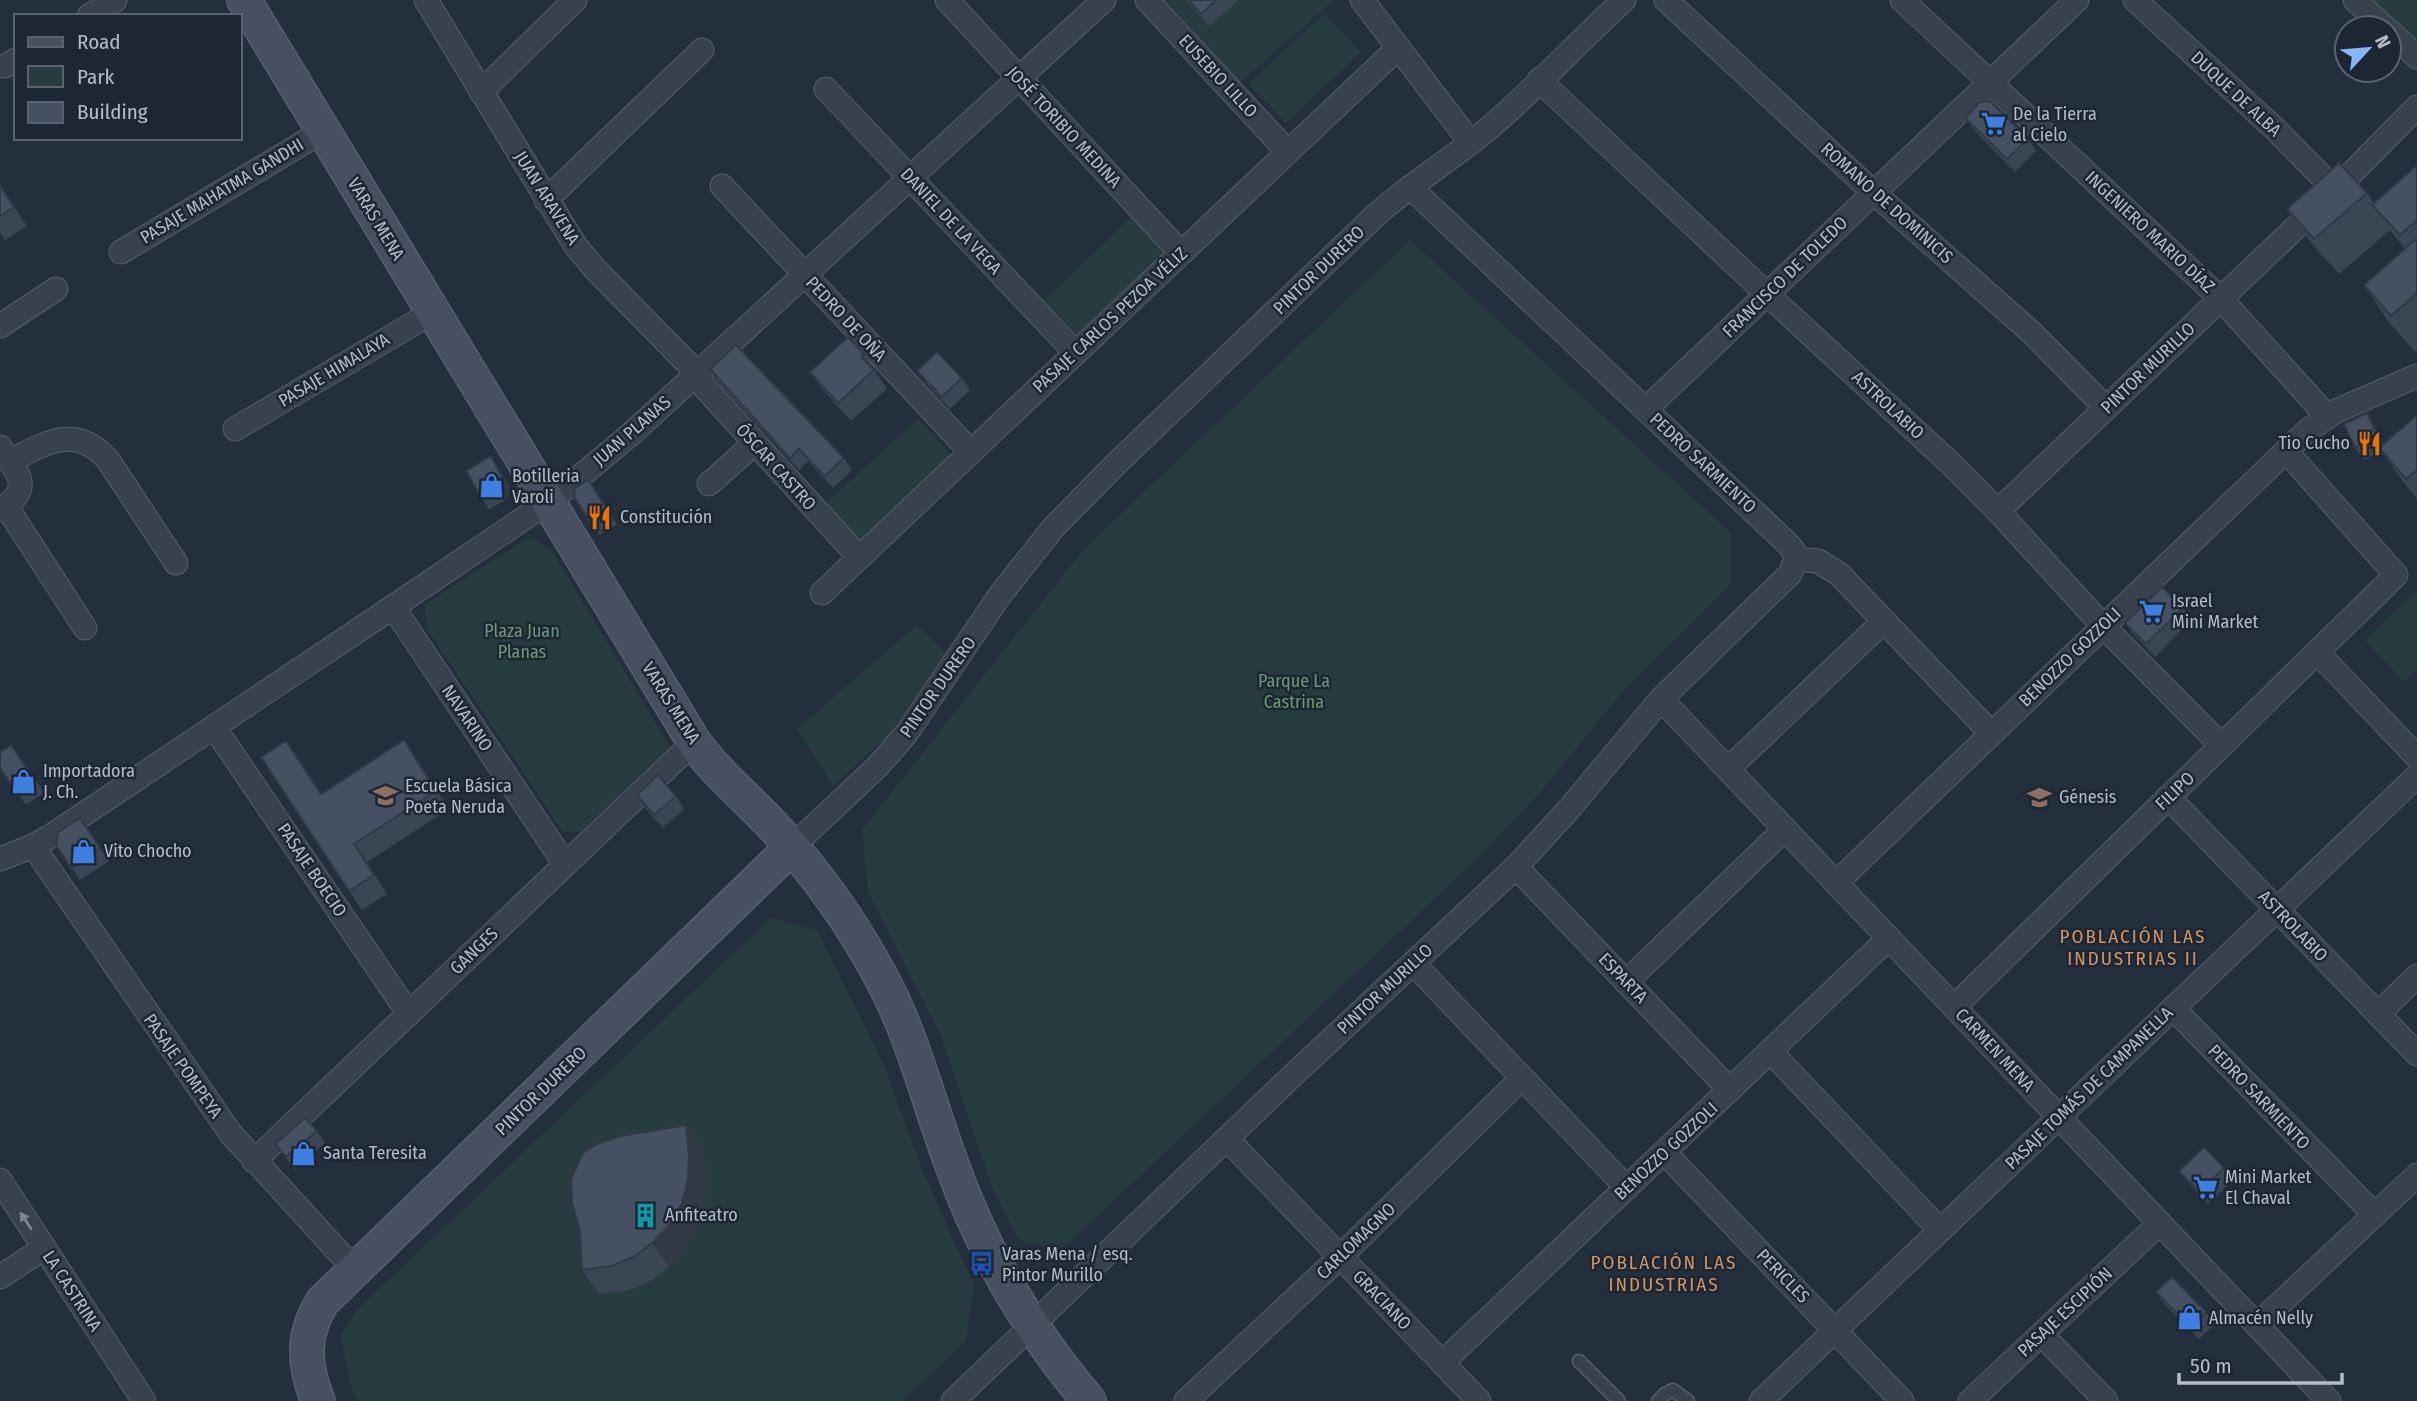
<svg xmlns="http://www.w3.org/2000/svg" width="2417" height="1401" font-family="'Fira Sans Condensed',sans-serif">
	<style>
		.green { fill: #263c3f }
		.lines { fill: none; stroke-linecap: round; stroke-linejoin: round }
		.lane-casing { stroke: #565f6c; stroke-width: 15 }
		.street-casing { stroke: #565f6c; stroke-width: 25 }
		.secondary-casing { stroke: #565f6c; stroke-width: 36 }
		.lane { stroke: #38414e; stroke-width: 12 }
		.street { stroke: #38414e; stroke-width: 23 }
		.secondary { stroke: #465061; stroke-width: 33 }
		.wall { fill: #3b4654 }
		.shaded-wall { fill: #303945 }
		.building { fill: #455162; stroke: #303945; stroke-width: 2 }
		.oneway { fill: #7c8592 }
		.labels { text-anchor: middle; stroke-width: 5; stroke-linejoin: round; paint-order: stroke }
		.street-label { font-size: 18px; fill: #b4bcc9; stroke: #1d2633 }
		.poi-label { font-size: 18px; fill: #b4bcc9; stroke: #1d2633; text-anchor: start }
		.park-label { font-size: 18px; fill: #6b9a76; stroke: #1d2633 }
		.neighbourhood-label { font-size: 19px; letter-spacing: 2px; fill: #d59563; stroke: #1d2633 }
	</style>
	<rect width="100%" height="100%" fill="#242f3e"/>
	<g class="green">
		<polygon points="1166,0 1334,0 1240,83"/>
		<polygon points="2370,0 2417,0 2417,42"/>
		<polygon points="1324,13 1361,52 1286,123 1249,84"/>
		<polygon points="1133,216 1167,252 1078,336 1044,300"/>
		<polygon points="1410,240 1731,533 1731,583 1620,695 1537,796 1478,858 1060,1251 1018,1239 993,1189 940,1034 868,892 862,830 1084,549"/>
		<polygon points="918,419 954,458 862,542 826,503"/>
		<polygon points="530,537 552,551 670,747 580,832 563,832 427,629 425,604"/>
		<polygon points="2417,591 2417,669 2404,682 2365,640"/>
		<polygon points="917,625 945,653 888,736 833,786 797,729"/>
		<polygon points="771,918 817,930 883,1063 921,1167 974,1286 966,1341 902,1401 357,1401 350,1383 341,1336 357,1310"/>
	</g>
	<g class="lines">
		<defs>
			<g id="lane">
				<polyline points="1579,1361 1619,1401"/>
				<polyline points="1658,1401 1665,1394 1673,1390 1688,1401"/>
			</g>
			<g id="street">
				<polyline points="426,0 575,245 595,269 697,373 706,389 859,557"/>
				<polyline points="947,0 1181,253"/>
				<polyline points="1147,0 1288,152"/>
				<polyline points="1362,0 1471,143"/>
				<polyline points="1666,0 1874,193 2032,333 2106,408"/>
				<polyline points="1902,0 2220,298 2327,416"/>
				<polyline points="2135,0 2274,128 2335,190"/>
				<polyline points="2355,0 2385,28"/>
				<polyline points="89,16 115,0"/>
				<polyline points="2389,31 2417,57"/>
				<polyline points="5,66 16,60"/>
				<polyline points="1539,80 1767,294 1948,461 1998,511 2103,626 2221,745"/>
				<polyline points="826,89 1076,353"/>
				<polyline points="481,92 575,0"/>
				<polyline points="722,186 971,452"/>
				<polyline points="1410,187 1788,544 1795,553 1796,559"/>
				<polyline points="546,200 702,50"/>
				<polyline points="121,252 323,131"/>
				<polyline points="0,326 56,289"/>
				<polyline points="1646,409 2077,0"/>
				<polyline points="235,429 433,312"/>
				<path d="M0 447C18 474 35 488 0 510"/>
				<path d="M10 461C46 443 75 423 108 460L176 563"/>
				<polyline points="709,484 755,443"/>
				<polyline points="6,506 85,628"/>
				<polyline points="1998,511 2335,190 2417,107"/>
				<polyline points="1796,559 1818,561 1839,574 1991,733"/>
				<polyline points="822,593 1398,48"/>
				<polyline points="393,607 565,864"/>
				<polyline points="2317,652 2417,757"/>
				<polyline points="1661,699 2329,1401"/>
				<polyline points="214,727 409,1014"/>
				<polyline points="1728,769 1884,621"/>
				<polyline points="2168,797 2417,1054"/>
				<polyline points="33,846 231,1134 355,1270"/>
				<path d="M792 847 878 766 906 734 1000 595 1053 528 1117 463 1377 214C1412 183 1452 159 1488 129 1535 89 1578 42 1624 0"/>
				<polyline points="0,859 33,846 51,836 393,607 548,502 583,474 631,434 1104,0"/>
				<polyline points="1516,867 1730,1090"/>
				<polyline points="1836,883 2307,431 2336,411 2417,376"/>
				<polyline points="1413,963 1627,1188"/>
				<polyline points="1626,982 1785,829"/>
				<polyline points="1954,1007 2396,575 2286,451"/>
				<polyline points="2173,1008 2375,1215"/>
				<polyline points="2378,1014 2417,976"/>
				<polyline points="1770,1051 1940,1230"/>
				<polyline points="1227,1139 1479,1401"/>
				<polyline points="1664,1152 1902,1401"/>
				<polyline points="254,1161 694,742"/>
				<polyline points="0,1180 144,1401"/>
				<polyline points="0,1277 44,1248"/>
				<polyline points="2257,1325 2417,1175"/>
				<polyline points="2042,1335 2106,1401"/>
				<polyline points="1442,1363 1889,938"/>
				<polyline points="953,1401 1291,1077 1516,867 1569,809 1661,699 1790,574 1796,559"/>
				<polyline points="1186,1401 1341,1256 1522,1078"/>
				<polyline points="1761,1401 2417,776"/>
				<polyline points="1970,1401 2160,1223"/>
			</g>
			<g id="secondary">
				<path d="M244 0 694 742C717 774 747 798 774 827 815 871 852 923 881 977 913 1036 928 1101 952 1165 983 1252 1029 1330 1089 1401"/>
				<path d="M318 1401C304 1366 301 1335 323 1301L792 847"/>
			</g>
		</defs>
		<use href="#lane" class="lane-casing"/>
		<use href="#street" class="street-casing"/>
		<use href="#secondary" class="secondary-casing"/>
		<use href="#lane" class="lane"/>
		<use href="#street" class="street"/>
		<use href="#secondary" class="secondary"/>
	</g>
	<g class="wall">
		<polygon points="1186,0 1239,0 1209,26"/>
		<polygon points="1965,118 2028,139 2036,151 2015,172 1974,130"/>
		<polygon points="2417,165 2417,350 2415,352 2388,321 2364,285 2405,249 2390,230 2339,274 2312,244 2287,209 2367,193 2374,203"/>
		<polygon points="0,184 27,226 5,240 0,233"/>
		<polygon points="864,354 877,372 876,373 887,389 851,421 823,390 810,372"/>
		<polygon points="710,369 844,458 852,470 833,488 808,461 799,470 718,382"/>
		<polygon points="917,371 962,378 970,390 950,409 926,383"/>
		<polygon points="2417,415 2417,499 2404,483 2382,452 2364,460 2355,448 2375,426 2384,444"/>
		<polygon points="491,456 511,489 506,500 489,509 481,497"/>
		<polygon points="588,480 617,524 600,535 591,523"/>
		<polygon points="2183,608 2191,620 2155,657 2134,635 2125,623"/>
		<polygon points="11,745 44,792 26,805 0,768"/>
		<polygon points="299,759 322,794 417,759 449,809 367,862 387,894 362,910 349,891"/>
		<polygon points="637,795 676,796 684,809 663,828 645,808"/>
		<polygon points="80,818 109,861 80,880 56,845"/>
		<polygon points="686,1125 703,1149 706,1179 705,1204 699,1227 691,1244 669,1267 652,1280 629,1290 599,1294 582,1270"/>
		<polygon points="317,1131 325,1143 295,1170 275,1144"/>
		<polygon points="2224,1168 2233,1180 2208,1204 2188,1183 2179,1171"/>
		<polygon points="2156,1292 2206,1312 2215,1324 2199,1339 2165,1305"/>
	</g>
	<g class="shaded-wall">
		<polygon points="0,184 27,226 14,207"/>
		<polygon points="2367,413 2375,426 2386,449 2378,437"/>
		<polygon points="491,456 511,489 506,500 498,488"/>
		<polygon points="404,740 417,759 449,809 436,791"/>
		<polygon points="354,844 367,862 387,894 374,875"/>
		<polygon points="686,1125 703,1149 706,1179 705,1204 699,1227 691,1244 669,1267 652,1243"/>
	</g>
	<g class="building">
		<polygon points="1189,0 1216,0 1201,14"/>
		<polygon points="1990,101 2028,139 2007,159 1965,118 1980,102"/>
		<polygon points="2339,163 2367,193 2314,239 2287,209"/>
		<polygon points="2417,165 2417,220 2400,235 2372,205"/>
		<polygon points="0,186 14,207 0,216"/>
		<polygon points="2416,239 2417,241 2417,293 2391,316 2364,285"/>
		<polygon points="848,337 864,354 861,356 874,370 838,403 810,372"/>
		<polygon points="736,345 844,458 825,476 799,449 790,458 710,369"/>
		<polygon points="937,352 962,378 942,397 917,371"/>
		<polygon points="2367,413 2378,437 2355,448 2344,424"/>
		<polygon points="2417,415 2417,470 2406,479 2379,448"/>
		<polygon points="491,456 502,477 498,488 481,497 466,471"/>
		<polygon points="588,480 609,512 591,523 574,497 575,488"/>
		<polygon points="2162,587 2183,608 2146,644 2125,623"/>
		<polygon points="404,740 436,791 354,844 374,875 349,891 261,757 286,741 321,794"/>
		<polygon points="11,745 35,780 17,793 0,768 0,752"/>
		<polygon points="658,775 676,796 654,815 637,795"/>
		<polygon points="80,818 100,848 71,868 56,845 58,832"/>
		<polygon points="305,1118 317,1131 286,1157 275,1144"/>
		<polygon points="686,1125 689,1155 688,1179 682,1203 674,1220 652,1243 635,1256 612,1266 582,1270 580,1231 572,1203 571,1179 583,1153 597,1144 620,1136"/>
		<polygon points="2204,1147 2224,1168 2199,1192 2179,1171"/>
		<polygon points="2172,1277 2206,1312 2190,1327 2156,1292"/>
	</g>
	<defs><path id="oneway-solid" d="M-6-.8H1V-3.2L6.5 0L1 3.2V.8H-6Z" transform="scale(1.75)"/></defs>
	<use class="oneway" href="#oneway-solid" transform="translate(26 1221) rotate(-123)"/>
	<defs>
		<symbol id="supermarket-bare" viewBox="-9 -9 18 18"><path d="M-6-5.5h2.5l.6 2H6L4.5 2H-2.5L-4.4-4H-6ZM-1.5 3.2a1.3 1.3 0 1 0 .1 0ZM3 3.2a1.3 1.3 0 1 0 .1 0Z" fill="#3f7fe0" stroke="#1d2633" stroke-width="2.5" paint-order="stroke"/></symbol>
		<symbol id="restaurant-bare" viewBox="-9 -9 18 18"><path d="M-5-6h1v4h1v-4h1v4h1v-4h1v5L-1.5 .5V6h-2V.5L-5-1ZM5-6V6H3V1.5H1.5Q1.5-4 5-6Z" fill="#e8710a" stroke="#1d2633" stroke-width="2.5" paint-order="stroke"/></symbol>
		<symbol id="shop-bare" viewBox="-9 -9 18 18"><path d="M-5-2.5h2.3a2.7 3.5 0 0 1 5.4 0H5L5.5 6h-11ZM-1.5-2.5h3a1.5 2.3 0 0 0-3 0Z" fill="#3f7fe0" stroke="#1d2633" stroke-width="2.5" paint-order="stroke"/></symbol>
		<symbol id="school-bare" viewBox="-9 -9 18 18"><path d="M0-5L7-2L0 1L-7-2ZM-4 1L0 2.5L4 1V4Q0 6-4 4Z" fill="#8d6e63" stroke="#1d2633" stroke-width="2.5" paint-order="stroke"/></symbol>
		<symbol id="building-bare" viewBox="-9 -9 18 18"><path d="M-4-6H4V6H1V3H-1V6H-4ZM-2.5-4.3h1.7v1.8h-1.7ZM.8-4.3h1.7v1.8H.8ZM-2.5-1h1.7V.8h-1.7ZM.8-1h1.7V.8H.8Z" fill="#0f9aa8" stroke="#1d2633" stroke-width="2.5" paint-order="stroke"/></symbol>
		<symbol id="bus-bare" viewBox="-9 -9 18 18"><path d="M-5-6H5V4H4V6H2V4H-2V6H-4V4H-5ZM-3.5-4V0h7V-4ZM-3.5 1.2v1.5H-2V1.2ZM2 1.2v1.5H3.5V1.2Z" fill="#1a4fb4" stroke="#1d2633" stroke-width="2.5" paint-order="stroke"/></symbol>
	</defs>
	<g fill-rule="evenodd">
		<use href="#supermarket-bare" x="1976" y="106" width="35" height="35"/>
		<use href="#restaurant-bare" x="2352" y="426" width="35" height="35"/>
		<use href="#shop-bare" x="474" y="468" width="35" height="35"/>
		<use href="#restaurant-bare" x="582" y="500" width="35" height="35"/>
		<use href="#supermarket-bare" x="2134" y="594" width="35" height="35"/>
		<use href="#shop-bare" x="6" y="764" width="35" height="35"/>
		<use href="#school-bare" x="368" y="778" width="35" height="35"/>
		<use href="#school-bare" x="2022" y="780" width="35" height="35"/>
		<use href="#shop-bare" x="66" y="834" width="35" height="35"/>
		<use href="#shop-bare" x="286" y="1136" width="35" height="35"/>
		<use href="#supermarket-bare" x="2188" y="1170" width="35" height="35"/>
		<use href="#building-bare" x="628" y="1198" width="35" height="35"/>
		<use href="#bus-bare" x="964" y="1246" width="35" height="35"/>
		<use href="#shop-bare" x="2172" y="1300" width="35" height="35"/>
	</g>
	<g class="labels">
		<g class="street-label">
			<text transform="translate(1218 76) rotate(47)" y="6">EUSEBIO LILLO</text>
			<text transform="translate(2236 94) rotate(43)" y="6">DUQUE DE ALBA</text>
			<text transform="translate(1064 127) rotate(47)" y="6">JOSÉ TORIBIO MEDINA</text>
			<text transform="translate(222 191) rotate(-31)" y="6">PASAJE MAHATMA GANDHI</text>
			<text transform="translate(547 198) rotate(58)" y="6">JUAN ARAVENA</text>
			<text transform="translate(1887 203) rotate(42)" y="6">ROMANO DE DOMINICIS</text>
			<text transform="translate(376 219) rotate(59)" y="6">VARAS MENA</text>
			<text transform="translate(951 221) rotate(47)" y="6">DANIEL DE LA VEGA</text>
			<text transform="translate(2150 232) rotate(43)" y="6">INGENIERO MARIO DÍAZ</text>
			<text transform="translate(1319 270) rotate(-44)" y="6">PINTOR DURERO</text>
			<text transform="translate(1785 277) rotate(-44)" y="6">FRANCISCO DE TOLEDO</text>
			<text transform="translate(846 319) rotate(47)" y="6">PEDRO DE OÑA</text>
			<text transform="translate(1110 320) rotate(-43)" y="6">PASAJE CARLOS PEZOA VÉLIZ</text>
			<text transform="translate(2148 368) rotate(-44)" y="6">PINTOR MURILLO</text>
			<text transform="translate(334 370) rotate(-31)" y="6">PASAJE HIMALAYA</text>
			<text transform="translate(1888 405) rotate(43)" y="6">ASTROLABIO</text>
			<text transform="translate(632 431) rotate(-41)" y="6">JUAN PLANAS</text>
			<text transform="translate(1703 463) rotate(43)" y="6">PEDRO SARMIENTO</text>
			<text transform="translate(776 467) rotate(48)" y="6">ÓSCAR CASTRO</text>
			<text transform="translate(2070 657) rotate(-44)" y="6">BENOZZO GOZZOLI</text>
			<text transform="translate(938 687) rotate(-55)" y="6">PINTOR DURERO</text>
			<text transform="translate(671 703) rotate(58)" y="6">VARAS MENA</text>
			<text transform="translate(467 718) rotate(56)" y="6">NAVARINO</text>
			<text transform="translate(2175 791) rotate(-44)" y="6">FILIPO</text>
			<text transform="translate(312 870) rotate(56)" y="6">PASAJE BOECIO</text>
			<text transform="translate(2293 926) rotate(46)" y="6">ASTROLABIO</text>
			<text transform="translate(474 951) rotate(-44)" y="6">GANGES</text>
			<text transform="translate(1623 978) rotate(46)" y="6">ESPARTA</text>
			<text transform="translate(1385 989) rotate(-43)" y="6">PINTOR MURILLO</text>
			<text transform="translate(1995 1050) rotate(47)" y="6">CARMEN MENA</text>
			<text transform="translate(183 1066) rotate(55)" y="6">PASAJE POMPEYA</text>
			<text transform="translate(2089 1088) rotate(-44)" y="6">PASAJE TOMÁS DE CAMPANELLA</text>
			<text transform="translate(541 1091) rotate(-44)" y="6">PINTOR DURERO</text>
			<text transform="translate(2259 1097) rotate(46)" y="6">PEDRO SARMIENTO</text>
			<text transform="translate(1666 1151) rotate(-43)" y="6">BENOZZO GOZZOLI</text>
			<text transform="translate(1356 1241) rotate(-44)" y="6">CARLOMAGNO</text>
			<text transform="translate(1783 1276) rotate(46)" y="6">PERICLES</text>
			<text transform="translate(72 1291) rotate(57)" y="6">LA CASTRINA</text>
			<text transform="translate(1382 1300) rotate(46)" y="6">GRACIANO</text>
			<text transform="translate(2065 1312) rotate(-43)" y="6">PASAJE ESCIPIÓN</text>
		</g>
		<g class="poi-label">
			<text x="2013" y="120">De la Tierra<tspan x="2013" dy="21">al Cielo</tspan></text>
			<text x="2350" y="449" text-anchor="end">Tio Cucho</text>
			<text x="512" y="482">Botilleria<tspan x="512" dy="21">Varoli</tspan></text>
			<text x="620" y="523">Constitución</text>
			<text x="2172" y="607">Israel<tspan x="2172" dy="21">Mini Market</tspan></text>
			<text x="43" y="777">Importadora<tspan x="43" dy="21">J. Ch.</tspan></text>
			<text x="405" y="792">Escuela Básica<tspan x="405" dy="21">Poeta Neruda</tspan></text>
			<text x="2059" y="803">Génesis</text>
			<text x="104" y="857">Vito Chocho</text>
			<text x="323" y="1159">Santa Teresita</text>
			<text x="2225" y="1183">Mini Market<tspan x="2225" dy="21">El Chaval</tspan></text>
			<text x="665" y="1221">Anfiteatro</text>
			<text x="1002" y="1260">Varas Mena / esq.<tspan x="1002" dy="21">Pintor Murillo</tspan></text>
			<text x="2209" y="1324">Almacén Nelly</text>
		</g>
		<g class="park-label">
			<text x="522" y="637">Plaza Juan<tspan x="522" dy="21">Planas</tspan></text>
			<text x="1294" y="687">Parque La<tspan x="1294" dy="21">Castrina</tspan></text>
		</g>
		<g class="neighbourhood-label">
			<text x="2133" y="943">POBLACIÓN LAS<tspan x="2133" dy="22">INDUSTRIAS II</tspan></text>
			<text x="1664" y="1269">POBLACIÓN LAS<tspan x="1664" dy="22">INDUSTRIAS</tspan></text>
		</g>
	</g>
	<rect x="14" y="14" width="228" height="126" fill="#1d2633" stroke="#59626f" stroke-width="2"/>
	<rect x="28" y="37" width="35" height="10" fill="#465061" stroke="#59626f" stroke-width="2"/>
	<text x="77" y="49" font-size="21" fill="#b4bcc9">Road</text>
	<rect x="28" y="66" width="35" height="21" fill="#263c3f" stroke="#59626f" stroke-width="2"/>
	<text x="77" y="84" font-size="21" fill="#b4bcc9">Park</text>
	<rect x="28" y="102" width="35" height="21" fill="#455162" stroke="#59626f" stroke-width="2"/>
	<text x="77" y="119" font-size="21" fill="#b4bcc9">Building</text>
	<g transform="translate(2368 49) rotate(64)"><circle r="33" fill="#1d2633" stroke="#59626f" stroke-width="2"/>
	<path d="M0-5L12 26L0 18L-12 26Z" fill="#8ab4f8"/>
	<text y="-10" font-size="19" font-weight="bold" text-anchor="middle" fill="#b4bcc9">N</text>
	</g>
	<path d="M2179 1373v10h163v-10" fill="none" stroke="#b4bcc9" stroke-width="3.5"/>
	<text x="2190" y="1373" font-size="21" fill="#b4bcc9" stroke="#1d2633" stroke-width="5" paint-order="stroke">50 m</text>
</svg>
